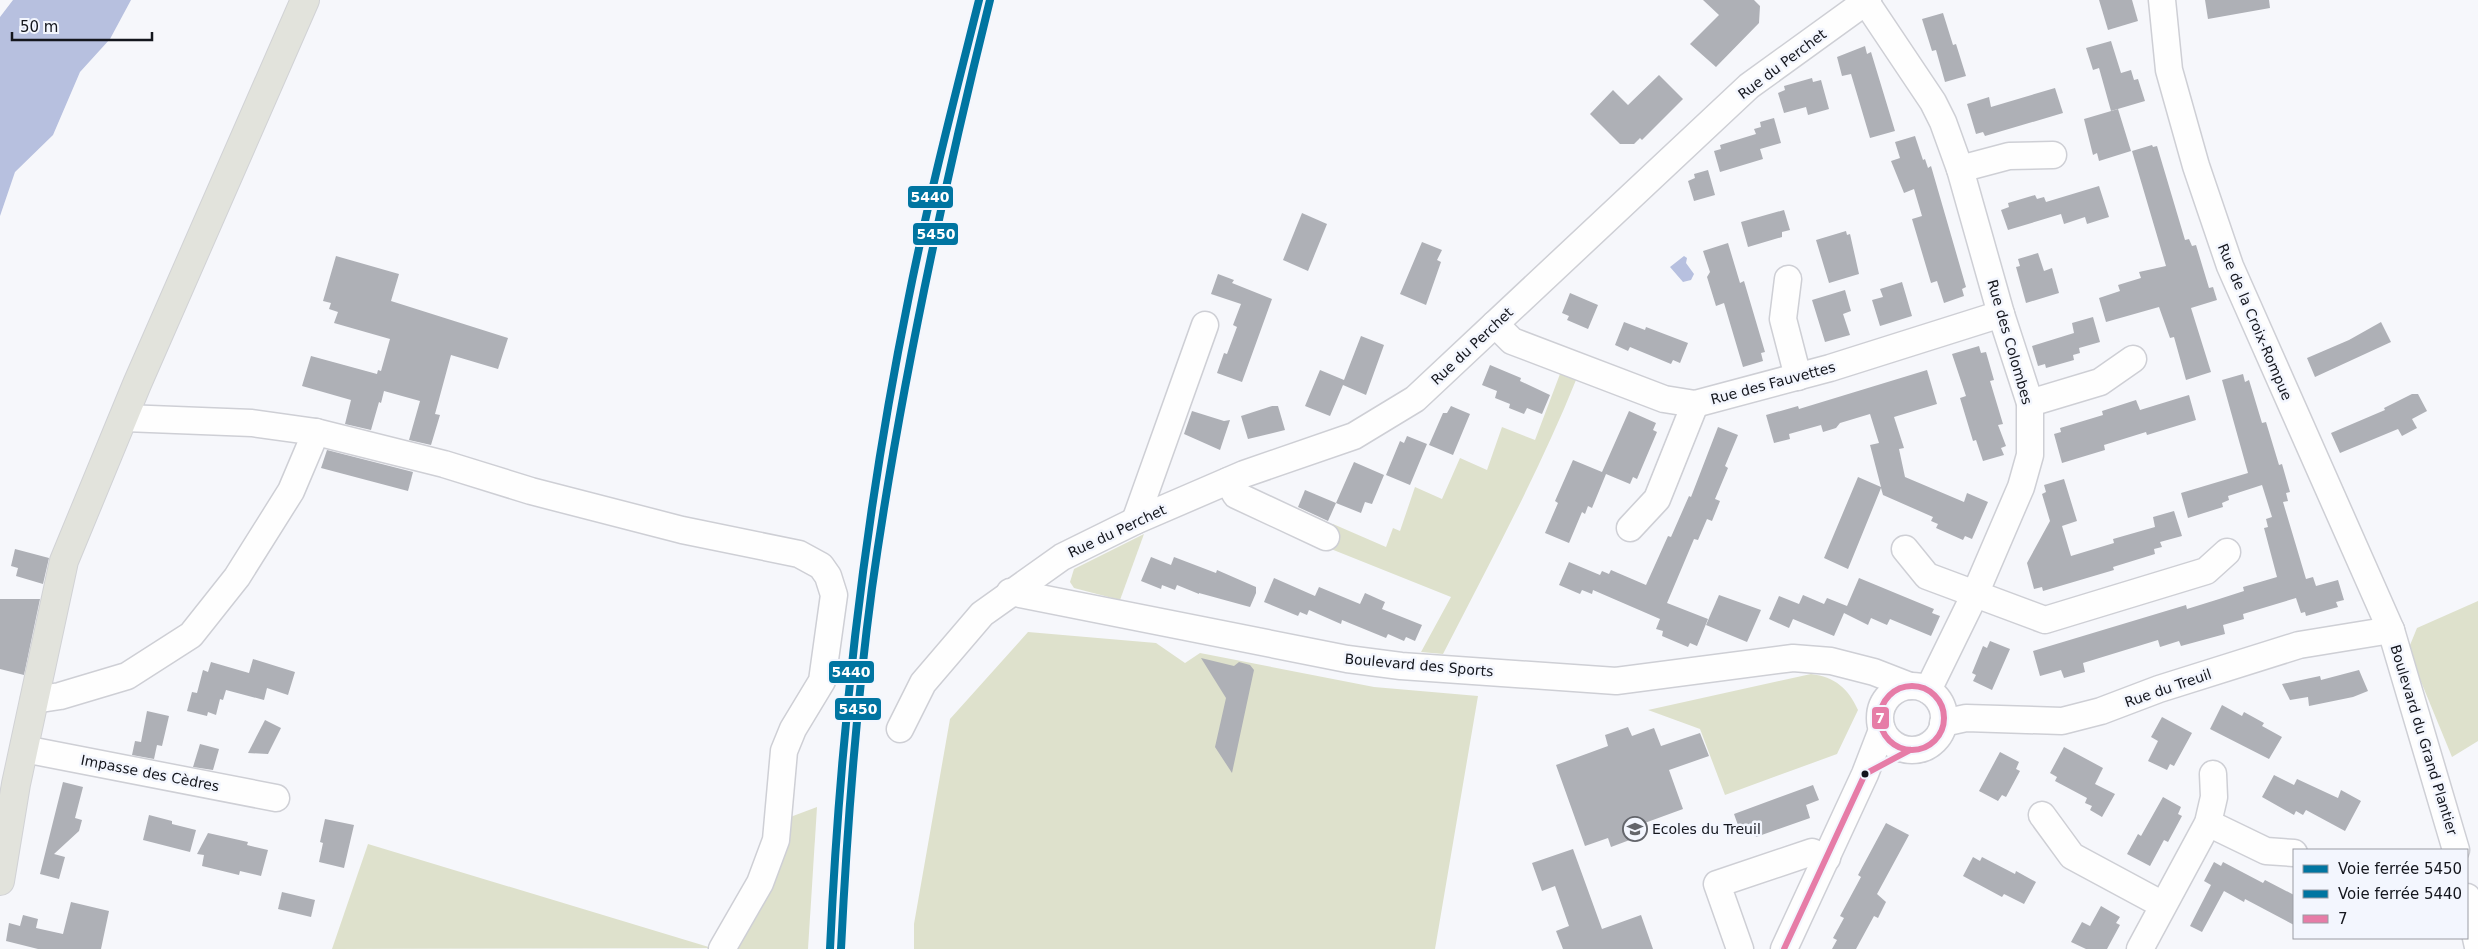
<svg xmlns="http://www.w3.org/2000/svg" width="2478" height="949" font-family="'DejaVu Sans',sans-serif">
	<style>
		.green { fill: #dee1cc }
		.water { fill: #b7c0df }
		.building { fill: #aeb0b6 }
		.lines { fill: none; stroke-linecap: round; stroke-linejoin: round }
		.minor-casing { stroke: #cecfd5; stroke-width: 29 }
		.major-casing { stroke: #d1d2d5; stroke-width: 30 }
		.minor { stroke: #fefefe; stroke-width: 26 }
		.major { stroke: #e2e3dc; stroke-width: 28 }
		.bus-1-casing { stroke: #f3f6fe; stroke-width: 10 }
		.bus-1 { stroke: #e67ca7; stroke-width: 6 }
		.rail-1-casing { stroke: #f3f6fe; stroke-width: 11 }
		.rail-2-casing { stroke: #f3f6fe; stroke-width: 11 }
		.rail-1 { stroke: #0075a1; stroke-width: 8 }
		.rail-2 { stroke: #0075a1; stroke-width: 8 }
		.bus-dot { fill: #14161d; stroke: #f3f6fe; stroke-width: 2 }
		.labels { text-anchor: middle; stroke-width: 5; stroke-linejoin: round; paint-order: stroke }
		.street-label { font-size: 14px; fill: #14161d; stroke: #f3f6fe }
		.poi-label { font-size: 14px; fill: #14161d; stroke: #f3f6fe; text-anchor: start }
		.line-badge { stroke: #f3f6fe; stroke-width: 2 }
		.badge-label { font-size: 14px; text-anchor: middle; font-weight: bold; fill: #fff }
	</style>
	<rect width="100%" height="100%" fill="#f6f7fb"/>
	<g class="green">
		<path d="M1560 374 1576 380C1538 474 1489 564 1443 654L1421 652 1451 597 1321 545 1333 524 1386 547 1393 528 1400 531 1415 487 1442 499 1460 458 1487 470 1502 427 1535 440Z"/>
		<polygon points="1144,534 1120,600 1074,588 1070,582 1074,569"/>
		<polygon points="2478,601 2478,741 2452,757 2408,650 2417,628"/>
		<polygon points="1028,632 1156,643 1185,663 1200,653 1374,687 1478,696 1435,949 914,949 914,924 950,719"/>
		<path d="M1811 674C1835 677 1848 688 1858 710L1837 754 1725 795 1700 729 1648 710Z"/>
		<polygon points="817,807 808,949 730,949 785,819"/>
		<polygon points="368,844 712,948 332,949"/>
	</g>
	<g class="water">
		<polygon points="13,0 131,0 110,39 80,72 53,135 15,172 0,216 0,17"/>
		<polygon points="1684,256 1687,258 1686,263 1694,274 1691,280 1683,282 1670,267"/>
	</g>
	<g class="building">
		<polygon points="1703,0 1754,0 1760,6 1759,23 1716,67 1690,44 1719,15"/>
		<polygon points="2099,0 2132,0 2138,21 2108,30"/>
		<polygon points="2205,0 2269,0 2270,8 2208,19"/>
		<polygon points="1943,13 1953,45 1956,44 1966,76 1945,82 1936,50 1932,51 1922,19"/>
		<polygon points="2111,41 2121,73 2131,70 2134,80 2138,79 2145,101 2111,111 2099,68 2093,70 2086,48"/>
		<polygon points="1865,46 1867,54 1871,52 1895,131 1870,138 1851,74 1842,76 1837,57"/>
		<polygon points="1659,75 1683,99 1642,140 1640,138 1634,144 1620,144 1590,114 1613,90 1628,105"/>
		<polygon points="1812,78 1813,82 1821,80 1829,109 1808,115 1806,107 1784,113 1778,93 1785,90 1784,86"/>
		<polygon points="2055,88 2063,113 1985,136 1983,132 1976,134 1967,104 1989,97 1991,107"/>
		<polygon points="2118,109 2131,151 2099,161 2097,153 2093,155 2084,119"/>
		<polygon points="1774,118 1781,143 1760,149 1763,159 1720,172 1714,151 1721,149 1720,145 1756,134 1754,129 1761,127 1760,122"/>
		<polygon points="1915,136 1923,160 1925,159 1928,168 1931,166 1966,287 1962,289 1964,296 1944,303 1937,281 1931,283 1912,219 1922,216 1914,189 1904,193 1891,161 1900,158 1895,142"/>
		<polygon points="2152,145 2153,147 2157,146 2185,240 2189,239 2192,246 2196,245 2209,288 2213,287 2217,300 2191,308 2211,372 2186,380 2174,337 2170,338 2159,307 2106,322 2099,298 2120,291 2118,285 2141,278 2139,272 2166,266 2132,151"/>
		<polygon points="1708,170 1715,195 1694,201 1688,181 1695,178 1694,174"/>
		<polygon points="2099,186 2109,217 2087,224 2085,217 2064,224 2061,214 2008,230 2001,210 2009,207 2008,203 2035,195 2037,199 2044,197 2046,202"/>
		<polygon points="1784,210 1790,230 1782,232 1782,237 1748,247 1741,222"/>
		<polygon points="1302,213 1327,224 1308,271 1283,260"/>
		<polygon points="1846,231 1847,235 1850,234 1859,274 1829,283 1816,240"/>
		<polygon points="1422,242 1442,250 1437,260 1441,262 1426,305 1400,294"/>
		<polygon points="1728,243 1740,283 1744,281 1765,352 1761,353 1763,361 1743,367 1724,303 1716,306 1707,277 1710,272 1703,251"/>
		<polygon points="2038,253 2044,271 2052,268 2059,293 2026,303 2016,267 2020,266 2018,259"/>
		<polygon points="336,256 399,274 391,301 508,338 498,369 451,355 435,414 440,415 431,445 409,440 420,401 384,391 381,403 379,402 371,430 345,424 351,400 302,386 311,356 377,374 378,370 381,371 390,339 334,323 338,312 329,309 331,303 323,301"/>
		<polygon points="1218,274 1234,280 1232,283 1272,299 1242,382 1217,373 1224,353 1227,354 1237,327 1233,325 1241,304 1211,294"/>
		<polygon points="1902,282 1912,316 1880,326 1872,300 1883,297 1880,289"/>
		<polygon points="1845,290 1851,311 1843,314 1850,335 1825,342 1812,300"/>
		<polygon points="1570,293 1598,305 1588,329 1567,320 1569,316 1562,313"/>
		<polygon points="2093,317 2100,342 2079,348 2080,353 2073,355 2074,360 2046,368 2045,364 2038,366 2032,346 2074,333 2072,323"/>
		<polygon points="1624,322 1645,330 1646,327 1688,343 1680,363 1673,360 1671,364 1630,347 1628,351 1615,345"/>
		<polygon points="2381,322 2391,342 2315,377 2307,358 2349,340"/>
		<polygon points="1361,336 1384,345 1366,395 1343,385 1330,416 1305,406 1320,370 1344,380"/>
		<polygon points="1979,346 1981,353 1986,352 1994,380 1990,381 2003,424 1998,425 2006,446 2001,448 2004,455 1983,461 1976,440 1973,441 1960,398 1966,396 1952,354"/>
		<polygon points="1490,365 1521,378 1520,381 1550,395 1542,414 1527,408 1524,414 1509,408 1510,404 1495,398 1497,391 1482,385"/>
		<polygon points="1927,370 1937,404 1894,417 1904,448 1899,449 1905,477 1964,502 1967,493 1988,502 1972,539 1965,536 1963,540 1936,528 1938,524 1931,521 1933,517 1883,495 1881,488 1848,569 1824,558 1858,477 1881,487 1870,445 1879,443 1870,414 1840,423 1836,428 1823,432 1821,425 1789,434 1790,439 1774,443 1766,415 1798,406 1799,409"/>
		<polygon points="2243,374 2245,382 2249,380 2262,423 2266,422 2279,465 2282,464 2290,492 2286,493 2288,501 2283,502 2306,579 2313,577 2316,586 2338,580 2344,600 2336,602 2338,607 2306,616 2305,612 2301,613 2296,598 2243,614 2244,619 2223,625 2225,634 2181,646 2179,641 2160,647 2158,640 2083,663 2085,672 2064,678 2061,670 2040,676 2033,651 2186,605 2187,609 2216,600 2244,591 2243,587 2277,577 2264,528 2268,527 2266,519 2272,517 2262,485 2228,496 2229,500 2222,503 2223,507 2188,518 2181,493 2248,473 2222,380"/>
		<polygon points="2412,394 2418,394 2427,411 2412,419 2417,428 2402,436 2398,429 2340,453 2331,433 2385,410 2384,408"/>
		<polygon points="2189,395 2196,420 2147,435 2146,432 2104,445 2105,450 2062,463 2054,434 2061,432 2060,428 2103,415 2102,411 2136,400 2140,410"/>
		<polygon points="1272,406 1278,406 1285,430 1248,439 1241,416"/>
		<polygon points="1451,406 1470,414 1453,455 1429,445 1443,413 1447,413"/>
		<polygon points="1192,411 1224,421 1230,420 1220,450 1184,434"/>
		<polygon points="1629,411 1656,423 1653,430 1657,432 1637,479 1633,477 1630,484 1606,474 1592,508 1588,506 1585,514 1582,512 1569,543 1545,533 1558,503 1555,501 1573,460 1602,472"/>
		<polygon points="1718,427 1738,435 1725,466 1728,468 1715,499 1720,501 1712,521 1707,519 1698,540 1694,539 1667,603 1708,619 1697,646 1690,643 1688,647 1662,636 1663,631 1656,629 1660,619 1593,590 1592,594 1582,590 1580,594 1559,585 1569,562 1600,575 1602,571 1609,574 1611,570 1646,585 1668,536 1671,537 1689,496 1691,497"/>
		<polygon points="1407,436 1427,444 1410,485 1386,475 1400,441 1404,443"/>
		<polygon points="327,450 413,472 408,491 321,468"/>
		<polygon points="1354,462 1384,475 1372,504 1365,502 1361,513 1336,503"/>
		<polygon points="2064,479 2077,521 2062,526 2071,556 2114,543 2113,539 2155,527 2153,517 2174,511 2182,536 2160,542 2162,547 2154,549 2155,554 2113,567 2114,570 2043,591 2042,587 2034,589 2027,563 2050,521 2042,494 2046,492 2044,485"/>
		<polygon points="1305,490 1336,503 1328,521 1298,507"/>
		<polygon points="15,549 49,558 43,584 16,576 18,568 11,566"/>
		<polygon points="1151,557 1171,565 1174,557 1216,573 1217,570 1256,587 1256,593 1250,607 1199,593 1199,594 1177,585 1175,590 1162,585 1161,589 1141,581"/>
		<polygon points="1274,578 1315,596 1319,587 1360,604 1365,593 1385,602 1382,609 1422,625 1415,641 1406,637 1404,641 1388,634 1386,638 1342,620 1341,624 1309,610 1307,615 1300,612 1298,616 1264,602"/>
		<polygon points="1859,578 1934,609 1932,613 1940,616 1931,636 1890,619 1887,625 1871,618 1868,625 1844,613 1834,636 1793,619 1789,628 1769,619 1779,596 1799,604 1803,595 1824,604 1827,598 1847,606"/>
		<polygon points="1719,595 1761,610 1747,642 1706,625"/>
		<polygon points="0,599 40,599 24,675 0,669"/>
		<polygon points="1990,641 2010,649 1992,690 1973,681 1976,675 1972,673 1983,646 1987,648"/>
		<polygon points="1201,658 1234,666 1239,662 1250,665 1254,670 1232,773 1215,747 1226,698"/>
		<polygon points="253,659 295,672 288,695 267,688 264,700 226,690 223,700 220,699 216,715 208,712 207,716 187,711 192,692 197,693 203,670 208,672 211,662 249,673"/>
		<polygon points="2359,670 2368,691 2353,697 2309,706 2308,697 2290,700 2282,684 2320,676 2321,680"/>
		<polygon points="2222,705 2242,716 2244,712 2264,723 2262,726 2282,737 2269,759 2210,729"/>
		<polygon points="147,711 169,716 162,746 157,745 154,759 132,755 135,741 141,742"/>
		<polygon points="2162,717 2192,733 2174,766 2170,764 2167,770 2148,761 2158,741 2151,737"/>
		<polygon points="265,720 281,728 268,754 248,753"/>
		<polygon points="1628,727 1632,736 1654,728 1661,746 1700,733 1709,756 1669,770 1683,809 1631,828 1635,838 1611,847 1608,838 1585,846 1556,765 1608,746 1605,735"/>
		<polygon points="200,744 219,749 213,770 193,767"/>
		<polygon points="2064,747 2103,768 2095,784 2115,794 2102,817 2090,810 2092,806 2085,803 2087,798 2055,781 2057,777 2050,773"/>
		<polygon points="2000,752 2019,762 2016,769 2020,771 2006,797 2002,795 1998,801 1979,791"/>
		<polygon points="2274,775 2294,785 2297,779 2338,798 2341,790 2361,801 2345,831 2306,810 2303,815 2296,811 2294,815 2262,797"/>
		<polygon points="63,782 83,787 75,818 82,820 79,831 54,854 65,857 59,879 40,874"/>
		<polygon points="1813,785 1819,800 1806,805 1810,818 1756,837 1752,824 1739,828 1734,814"/>
		<polygon points="2163,797 2181,807 2178,814 2182,816 2168,842 2164,840 2150,866 2127,854 2138,834 2141,836"/>
		<polygon points="149,815 172,821 172,824 196,830 190,852 143,840"/>
		<polygon points="325,819 354,825 344,868 319,862 323,843 320,842"/>
		<polygon points="1886,823 1909,835 1877,894 1886,902 1878,918 1874,916 1856,949 1832,949 1837,940 1833,938 1844,918 1840,916 1861,877 1858,875"/>
		<polygon points="208,833 248,842 247,845 268,850 261,876 240,871 239,875 202,866 204,855 197,854"/>
		<polygon points="1573,849 1602,929 1641,915 1653,949 1563,949 1556,931 1569,926 1555,886 1542,891 1532,863"/>
		<polygon points="1973,857 1980,861 1982,857 2015,874 2016,871 2036,882 2024,904 2004,894 2002,897 1963,876"/>
		<polygon points="2214,862 2221,866 2223,862 2263,883 2265,880 2294,895 2294,925 2245,899 2244,902 2224,891 2202,932 2190,926 2211,885 2204,881"/>
		<polygon points="282,892 315,900 311,917 278,909"/>
		<polygon points="71,902 109,911 101,949 38,949 6,941 9,923 20,926 23,915 38,919 36,928 63,934"/>
		<polygon points="2101,906 2120,917 2116,923 2120,925 2107,949 2086,949 2071,942 2082,922 2090,926"/>
	</g>
	<g class="lines">
		<defs>
			<g id="minor">
				<polyline points="2162,0 2169,70 2196,166 2230,266 2391,630 2456,850"/>
				<polyline points="1866,2 1933,102 1943,122 1960,169 2001,314 2030,403 2030,455 2021,487 1975,594 1928,690"/>
				<polyline points="1960,169 2009,156 2053,155"/>
				<polyline points="1788,279 1783,319 1798,377"/>
				<polyline points="1495,324 1512,341 1664,399 1695,404 1830,368 2001,314"/>
				<polyline points="2030,403 2100,382 2133,359"/>
				<polyline points="125,418 252,423 316,432 444,464 531,491 682,530 799,554 821,566 828,576 834,595 822,681 793,729 784,751 776,840 760,883 722,949"/>
				<polyline points="1228,481 1236,495 1326,537"/>
				<polyline points="1135,521 1205,325"/>
				<polyline points="1630,528 1657,499 1695,404"/>
				<polyline points="1905,549 1927,576 2045,620 2206,571 2227,552"/>
				<polyline points="1010,592 1347,659 1401,666 1616,681 1793,658 1831,661 1874,672 1910,686"/>
				<circle cx="1912" cy="718" r="32"/>
				<polyline points="34,700 60,696 127,676 191,635 237,577 291,491 316,432"/>
				<polyline points="1943,723 1966,718 2062,721 2101,711 2159,689 2299,645 2391,630"/>
				<polyline points="900,729 923,683 982,614 1062,557 1135,521 1244,474 1354,436 1415,399 1749,86 1868,0"/>
				<polyline points="24,749 276,798"/>
				<polyline points="2042,815 2072,856 2163,905"/>
				<polyline points="2208,823 2266,851 2294,853"/>
				<polyline points="2467,897 2478,947"/>
				<polyline points="1740,949 1717,884 1812,852 1827,858"/>
				<polyline points="1784,949 1865,774 1882,730"/>
				<polyline points="2140,949 2208,823 2214,797 2213,774"/>
			</g>
			<polyline id="major" points="0,881 16,784 64,561 137,384 305,0"/>
		</defs>
		<use href="#minor" class="minor-casing"/>
		<use href="#major" class="major-casing"/>
		<use href="#minor" class="minor"/>
		<use href="#major" class="major"/>
		<defs>
			<g id="bus-1">
				<circle cx="1912" cy="718" r="32"/>
				<polyline points="1784,949 1865,774 1910,750"/>
			</g>
		</defs>
		<use href="#bus-1" class="bus-1-casing"/>
		<use href="#bus-1" class="bus-1"/>
		<defs>
			<path id="rail-1" d="M841 949C847 828 856 708 872 588 900 389 942 194 990 0"/>
			<path id="rail-2" d="M830 949C840 732 865 514 908 301 928 200 954 100 979 0"/>
		</defs>
		<use href="#rail-1" class="rail-1-casing"/>
		<use href="#rail-2" class="rail-2-casing"/>
		<use href="#rail-1" class="rail-1"/>
		<use href="#rail-2" class="rail-2"/>
	</g>
	<defs>
		<symbol id="school-ring" viewBox="-11 -11 22 22"><circle r="9.5" fill="#f3f6fe" stroke="#63656b" stroke-width="1.5"/><path d="M0-5L7-2L0 1L-7-2ZM-4 1L0 2.5L4 1V4Q0 6-4 4Z" fill="#63656b"/></symbol>
	</defs>
	<g fill-rule="evenodd">
		<use href="#school-ring" x="1621" y="815" width="28" height="28"/>
	</g>
	<circle class="bus-dot" cx="1865" cy="774" r="4.5"/>
	<g class="labels">
		<g class="street-label">
			<text transform="translate(1782 64) rotate(-37)" y="5">Rue du Perchet</text>
			<text transform="translate(2255 322) rotate(67)" y="5">Rue de la Croix-Rompue</text>
			<text transform="translate(2010 342) rotate(74)" y="5">Rue des Colombes</text>
			<text transform="translate(1472 346) rotate(-43)" y="5">Rue du Perchet</text>
			<text transform="translate(1773 383) rotate(-15)" y="5">Rue des Fauvettes</text>
			<text transform="translate(1117 531) rotate(-25)" y="5">Rue du Perchet</text>
			<text transform="translate(1419 665) rotate(5)" y="5">Boulevard des Sports</text>
			<text transform="translate(2168 688) rotate(-19)" y="5">Rue du Treuil</text>
			<text transform="translate(2424 740) rotate(73)" y="5">Boulevard du Grand Plantier</text>
			<text transform="translate(150 773) rotate(11)" y="5">Impasse des Cèdres</text>
		</g>
		<g class="poi-label">
			<text x="1652" y="834">Ecoles du Treuil</text>
		</g>
	</g>
	<g class="line-badge">
		<rect x="907" y="185" width="47" height="24" rx="5" fill="#0075a1"/>
		<rect x="912" y="222" width="47" height="24" rx="5" fill="#0075a1"/>
		<rect x="828" y="660" width="47" height="24" rx="5" fill="#0075a1"/>
		<rect x="834" y="697" width="48" height="24" rx="5" fill="#0075a1"/>
		<rect x="1871" y="706" width="19" height="24" rx="5" fill="#e67ca7"/>
	</g>
	<g class="badge-label">
		<text x="930" y="202">5440</text>
		<text x="936" y="239">5450</text>
		<text x="851" y="677">5440</text>
		<text x="858" y="714">5450</text>
		<text x="1880" y="723">7</text>
	</g>
	<rect x="2293" y="849" width="175" height="90" fill="#f3f6fe" stroke="#9a9ca4"/>
	<rect x="2303" y="865" width="25" height="8" fill="#0075a1" stroke="#9a9ca4"/>
	<text x="2338" y="874" font-size="15" fill="#14161d">Voie ferrée 5450</text>
	<rect x="2303" y="890" width="25" height="8" fill="#0075a1" stroke="#9a9ca4"/>
	<text x="2338" y="899" font-size="15" fill="#14161d">Voie ferrée 5440</text>
	<rect x="2303" y="915" width="25" height="8" fill="#e67ca7" stroke="#9a9ca4"/>
	<text x="2338" y="924" font-size="15" fill="#14161d">7</text>
	<path d="M12 32v8h140v-8" fill="none" stroke="#14161d" stroke-width="2.5"/>
	<text x="20" y="32" font-size="15" fill="#14161d" stroke="#f3f6fe" stroke-width="4" paint-order="stroke">50 m</text>
</svg>
